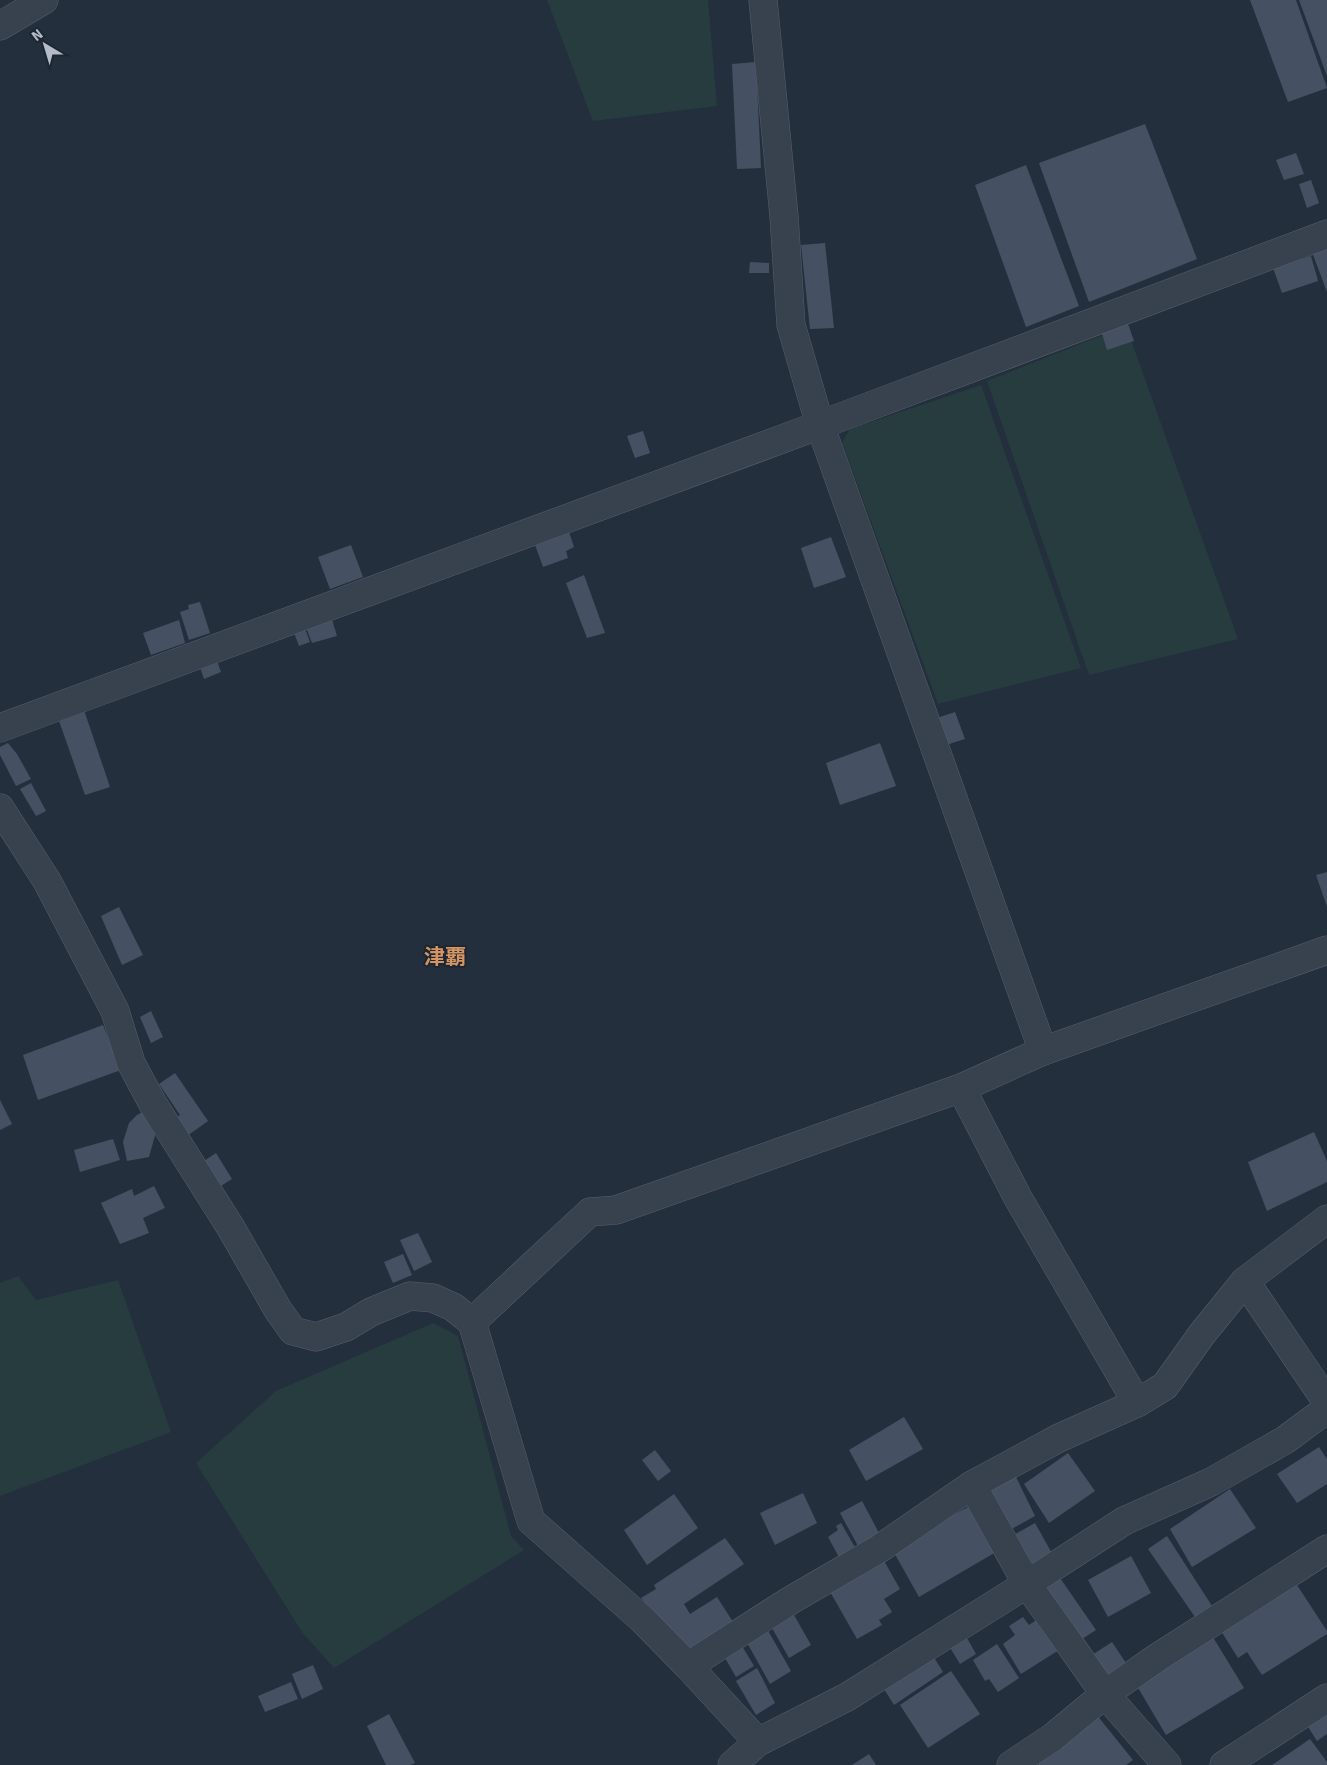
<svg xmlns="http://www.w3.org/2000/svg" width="1327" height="1765" font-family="Signika,'Noto Sans JP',sans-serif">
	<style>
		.green { fill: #263c3f }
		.building { fill: #455162 }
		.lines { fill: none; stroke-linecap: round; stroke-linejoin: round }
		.street-casing { stroke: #565f6c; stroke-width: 29 }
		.street { stroke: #38414e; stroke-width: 28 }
		.labels { text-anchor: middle; stroke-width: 4; stroke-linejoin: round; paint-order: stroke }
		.quarter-label { font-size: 21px; font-weight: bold; fill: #d59563; stroke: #1d2633 }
	</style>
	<rect width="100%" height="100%" fill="#242f3e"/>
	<g class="green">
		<polygon points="547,0 708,0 717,106 593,121"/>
		<polygon points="1126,326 1238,639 1089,675 987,381"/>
		<polygon points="981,385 1081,668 938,704 842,442 850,429"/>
		<polygon points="18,1276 36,1300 118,1280 171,1432 0,1496 0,1283"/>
		<polygon points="433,1323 458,1336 511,1536 524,1550 334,1668 302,1632 196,1463 276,1391"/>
	</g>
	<g class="building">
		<polygon points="1250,0 1296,0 1327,88 1288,102"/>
		<polygon points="1299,0 1327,0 1327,76"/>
		<polygon points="756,62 761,168 737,169 732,64"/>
		<polygon points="1145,124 1197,259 1089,302 1039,163"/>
		<polygon points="1296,153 1304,174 1284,180 1276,160"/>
		<polygon points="1026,165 1079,306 1026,327 975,185"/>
		<polygon points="1311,180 1319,203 1307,208 1299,184"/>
		<polygon points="825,243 834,328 810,329 801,245"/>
		<polygon points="1327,245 1327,292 1312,252"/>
		<polygon points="1311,256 1318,281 1282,293 1273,268"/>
		<polygon points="750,262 769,263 769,273 749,273"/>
		<polygon points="1127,321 1134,341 1107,350 1101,330"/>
		<polygon points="643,431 650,453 635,458 627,436"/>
		<polygon points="568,529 574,547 566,551 568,558 543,567 534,542"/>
		<polygon points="831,537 846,577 814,588 801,548"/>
		<polygon points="351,545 363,577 330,589 318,557"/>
		<polygon points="584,575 605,633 587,638 566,583"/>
		<polygon points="200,602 210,633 189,640 180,612 189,609 188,605"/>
		<polygon points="330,613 337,636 312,643 304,622"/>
		<polygon points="179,620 185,643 151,655 143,633"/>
		<polygon points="304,626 310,642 299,646 293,630"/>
		<polygon points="217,661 221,672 204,679 200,667"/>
		<polygon points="84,710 110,787 85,795 58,718"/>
		<polygon points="955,712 965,739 946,745 937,718"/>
		<polygon points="8,743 17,754 31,779 16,786 0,755 0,747"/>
		<polygon points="880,743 896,786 840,805 826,763"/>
		<polygon points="31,783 46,811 36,816 20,789"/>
		<polygon points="1327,872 1327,907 1316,875"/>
		<polygon points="119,907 143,955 122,965 101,916"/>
		<polygon points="151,1011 163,1037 151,1043 140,1017"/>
		<polygon points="103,1025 121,1070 38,1100 23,1055"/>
		<polygon points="175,1073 208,1121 187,1136 175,1118 180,1115 159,1084"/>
		<polygon points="0,1100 12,1124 0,1130"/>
		<polygon points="145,1111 156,1132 149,1157 127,1161 123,1142 129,1123 137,1115"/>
		<polygon points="1314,1132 1327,1161 1327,1182 1267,1211 1248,1162"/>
		<polygon points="113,1139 120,1160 80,1172 74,1150"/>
		<polygon points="216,1153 232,1179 216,1189 201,1163"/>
		<polygon points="154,1186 165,1208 143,1218 149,1233 120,1244 101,1203 132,1189 134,1196"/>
		<polygon points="418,1233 432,1262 414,1271 400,1240"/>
		<polygon points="403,1254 412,1275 393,1283 384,1262"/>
		<polygon points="904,1417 923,1449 866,1481 849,1450"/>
		<polygon points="1319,1447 1327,1459 1327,1484 1297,1503 1277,1474"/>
		<polygon points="655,1450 671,1471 658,1481 642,1460"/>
		<polygon points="1068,1453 1095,1491 1049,1523 1024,1484"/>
		<polygon points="1014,1473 1035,1516 1008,1531 987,1487"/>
		<polygon points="1230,1489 1256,1528 1192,1567 1170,1529"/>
		<polygon points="803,1493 817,1523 775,1545 760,1513"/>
		<polygon points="674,1494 698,1528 647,1565 624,1530"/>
		<polygon points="862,1501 879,1533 858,1546 840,1513"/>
		<polygon points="968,1507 996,1552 919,1597 892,1549"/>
		<polygon points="841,1523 856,1549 840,1559 828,1537 838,1530 836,1526"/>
		<polygon points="1035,1523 1053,1555 1030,1570 1012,1536"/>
		<polygon points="1167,1536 1212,1606 1195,1617 1148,1549"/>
		<polygon points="725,1538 744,1564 684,1604 690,1614 717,1597 733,1622 684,1652 641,1598 656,1589 654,1585"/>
		<polygon points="1131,1556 1151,1593 1108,1617 1088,1580"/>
		<polygon points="883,1559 900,1589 884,1599 892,1612 879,1620 882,1625 857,1639 829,1590"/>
		<polygon points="1058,1575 1096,1630 1079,1641 1040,1585"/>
		<polygon points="1297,1585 1327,1631 1327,1634 1262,1675 1247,1652 1238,1658 1221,1631"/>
		<polygon points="794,1615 811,1645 789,1658 772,1628"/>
		<polygon points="1023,1617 1029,1625 1038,1619 1059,1650 1021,1674 1003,1644 1015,1635 1009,1626"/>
		<polygon points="766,1627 791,1671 770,1684 745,1639"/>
		<polygon points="963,1631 976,1654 960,1664 946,1641"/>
		<polygon points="1211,1634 1244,1688 1166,1735 1134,1681"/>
		<polygon points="739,1641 754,1666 736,1677 721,1651"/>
		<polygon points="1112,1642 1126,1663 1102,1678 1089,1657"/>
		<polygon points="997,1644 1019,1678 998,1692 989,1679 985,1681 973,1660"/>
		<polygon points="930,1651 943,1672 894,1705 879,1681"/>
		<polygon points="313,1665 323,1689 302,1699 292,1674"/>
		<polygon points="757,1668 775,1703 756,1715 736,1681"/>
		<polygon points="951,1671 980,1714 928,1748 900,1705"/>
		<polygon points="291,1682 298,1699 265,1712 258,1696"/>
		<polygon points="1327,1704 1327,1734 1317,1741 1303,1719"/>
		<polygon points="389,1714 415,1763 410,1765 386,1765 367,1726"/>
		<polygon points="1096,1714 1133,1760 1126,1765 1039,1765 1036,1761"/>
		<polygon points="1310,1739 1327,1762 1327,1765 1272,1765"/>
		<polygon points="869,1754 876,1765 852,1765"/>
	</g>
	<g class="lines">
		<defs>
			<g id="street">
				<polyline points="763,0 784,216 791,325 820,425 1043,1051"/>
				<polyline points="0,26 44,0"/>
				<polyline points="0,728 820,425 1327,234"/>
				<polyline points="0,808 47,881 115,1011 131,1063 153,1104 231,1228 278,1310 293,1331 316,1337 346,1327 371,1312 410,1296 433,1298 453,1307 472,1322 531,1521 644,1621 688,1666 758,1742 732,1765"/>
				<polyline points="961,1088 1018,1198 1137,1403"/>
				<polyline points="1245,1281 1327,1402"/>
				<polyline points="472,1322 590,1212 616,1210 961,1088 1043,1051 1327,950"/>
				<polyline points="972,1485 1027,1584 1105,1694 1167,1765"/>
				<polyline points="688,1666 791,1600 879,1549 972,1485 1059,1438 1137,1403 1165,1386 1202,1334 1245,1281 1327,1219"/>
				<polyline points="758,1742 847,1697 1027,1584 1124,1521 1211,1482 1285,1440 1327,1409"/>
				<polyline points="1011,1765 1053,1737 1105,1694 1158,1657 1327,1549"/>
				<polyline points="1224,1765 1327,1698"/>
			</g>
		</defs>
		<use href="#street" class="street-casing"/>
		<use href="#street" class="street"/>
	</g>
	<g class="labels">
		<g class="quarter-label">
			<text x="445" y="964">津覇</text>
		</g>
	</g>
	<g transform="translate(45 45) rotate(322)" stroke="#1d2633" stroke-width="4" paint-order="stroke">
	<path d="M0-4L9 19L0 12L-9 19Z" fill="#b4bcc9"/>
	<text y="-8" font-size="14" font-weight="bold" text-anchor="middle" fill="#b4bcc9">N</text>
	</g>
</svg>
